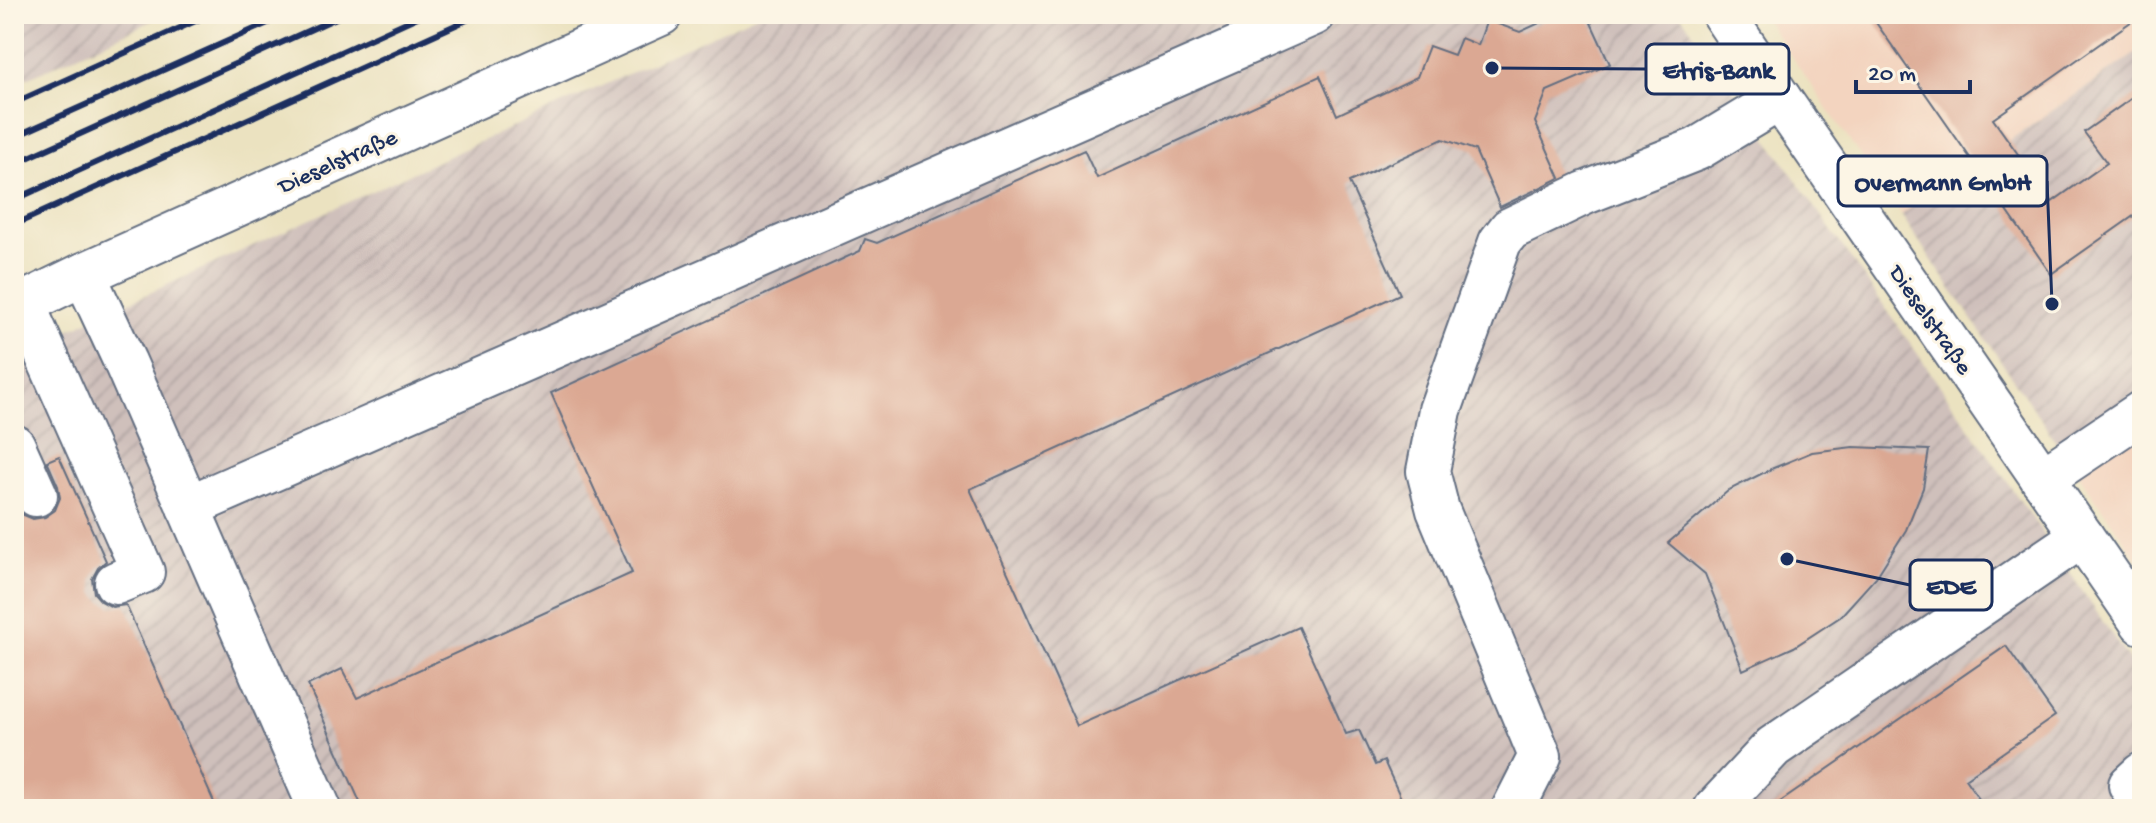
<svg xmlns="http://www.w3.org/2000/svg" width="2156" height="823" font-family="'Gochi Hand',sans-serif">
	<style>
		.built { fill: #f3d4bf }
		.industrial { fill: url(#industrial-furrows) }
		.building { fill: #dba893 }
		.lines { fill: none; stroke-linecap: round; stroke-linejoin: round }
		.minor-casing { stroke: #646e80; stroke-width: 46 }
		.minor { stroke: #fff; stroke-width: 42 }
		.rail { stroke: #1b2f5e; stroke-width: 6 }
		.labels { text-anchor: middle; stroke-width: 6; stroke-linejoin: round; paint-order: stroke }
		.street-label { font-size: 24px; fill: #1b2f5e; stroke: #fcf5e5 }
		.leader { fill: none; stroke: #1b2f5e; stroke-width: 3 }
		.callout-dot { fill: #1b2f5e; stroke: #fcf5e5; stroke-width: 3 }
		.callout { fill: #fcf5e5; stroke: #1b2f5e; stroke-width: 3 }
		.callout-label { font-size: 26px; text-anchor: middle; font-weight: bold; fill: #1b2f5e }
	</style>
	<defs>
		<pattern id="industrial-furrows" width="10" height="10" patternUnits="userSpaceOnUse" patternTransform="scale(2)"><rect width="10" height="10" fill="#cfc0bb"/><path d="M-1 1l2-2M0 10L10 0M9 11l2-2" fill="none" stroke="#b1a5a3"/></pattern>
	</defs>
	<rect width="100%" height="100%" fill="#fcf5e5"/>
	<filter id="ink" filterUnits="userSpaceOnUse"><feTurbulence type="fractalNoise" baseFrequency=".0125" numOctaves="2"/><feDisplacementMap in="SourceGraphic" scale="16" xChannelSelector="R" yChannelSelector="G"/><feConvolveMatrix kernelMatrix="1 2 1 2 8 2 1 2 1" color-interpolation-filters="sRGB"/></filter>
	<filter id="wash" filterUnits="userSpaceOnUse"><feTurbulence type="fractalNoise" baseFrequency=".006" numOctaves="4" result="noise"/><feDisplacementMap in="SourceGraphic" scale="32" xChannelSelector="R" yChannelSelector="G"/><feGaussianBlur stdDeviation="1.8" result="paint"/><feColorMatrix in="noise" values="0 0 0 0 0 0 0 0 0 0 0 0 0 0 0 0 0 1.4 0 .05"/><feComposite in="paint" operator="in"/></filter>
	<g filter="url(#wash)">
		<rect width="100%" height="100%" fill="#ebe2c0"/>
		<g class="built">
			<polygon points="1762,14 2142,14 2142,49 1901,215"/>
			<polygon points="2142,393 2142,566 2061,449"/>
		</g>
		<g class="industrial">
			<polygon points="14,14 167,14 14,84"/>
			<polygon points="759,14 1680,14 2038,526 2142,679 2142,809 14,809 14,355"/>
			<polygon points="2142,49 2142,393 2061,449 1901,215"/>
		</g>
		<g id="blocks">
			<g class="building">
				<polygon points="1559,14 1587,14 1610,64 1547,91 1535,122 1560,178 1500,207 1475,150 1443,139 1349,182 1400,294 970,489 1077,726 1298,627 1346,734 1359,730 1375,765 1384,761 1406,809 363,809 308,685 342,669 357,698 632,573 551,393 860,251 865,239 877,243 1084,150 1097,178 1320,76 1337,115 1417,77 1429,46 1454,55 1461,38 1478,45 1487,20 1520,32"/>
				<polygon points="1870,14 2142,14 1993,119 2052,202 2107,163 2084,132 2142,91 2142,210 2051,274"/>
				<polygon points="1853,447 1929,450 1923,488 1906,530 1877,576 1840,617 1794,647 1743,670 1705,574 1668,543 1729,490 1771,469 1812,452"/>
				<polygon points="59,456 106,561 98,568 92,579 94,593 101,601 112,607 126,605 217,809 14,809 14,505 21,514 33,519 45,517 55,510 60,498 58,486 47,461"/>
				<polygon points="2006,646 2055,716 1965,779 1986,809 1770,809"/>
			</g>
		</g>
	</g>
	<g filter="url(#ink)">
		<use href="#blocks" fill-opacity="0" stroke="#646e80" stroke-width="2"/>
		<g class="lines">
			<defs>
				<g id="minor">
					<polyline points="1723,14 1780,99 2142,623"/>
					<polyline points="84,274 125,362 320,809"/>
					<polyline points="23,303 143,572 116,583"/>
					<polyline points="14,308 84,274 661,14"/>
					<polyline points="14,446 36,495"/>
					<polyline points="2042,479 2142,412"/>
					<polyline points="188,507 1314,14"/>
					<polyline points="2142,774 2130,785 2142,804"/>
					<polyline points="1513,809 1540,756 1438,510 1428,471 1440,410 1500,242 1510,229 1585,193 1697,149 1780,99"/>
					<polyline points="1715,809 1773,747 2082,536"/>
				</g>
			</defs>
			<use href="#minor" class="minor-casing"/>
			<use href="#minor" class="minor"/>
			<g class="rail">
				<polyline points="14,103 211,14"/>
				<polyline points="14,137 288,14"/>
				<polyline points="14,164 345,14"/>
				<polyline points="14,200 424,14"/>
				<polyline points="14,225 480,14"/>
			</g>
		</g>
	</g>
	<g class="labels">
		<g class="street-label">
			<text transform="translate(337 160) rotate(-24)" y="8">Dieselstraße</text>
			<text transform="translate(1932 319) rotate(55)" y="8">Dieselstraße</text>
		</g>
	</g>
	<path class="leader" d="M1492 68L1646 69M2052 304L2047 181M1787 559L1910 585"/>
	<g class="callout-dot">
		<circle cx="1492" cy="68" r="8"/>
		<circle cx="2052" cy="304" r="8"/>
		<circle cx="1787" cy="559" r="8"/>
	</g>
	<g class="callout">
		<rect x="1646" y="44" width="143" height="50" rx="8"/>
		<rect x="1838" y="156" width="209" height="50" rx="8"/>
		<rect x="1910" y="560" width="82" height="50" rx="8"/>
	</g>
	<g class="callout-label">
		<text x="1718" y="78">Etris-Bank</text>
		<text x="1943" y="190">Overmann GmbH</text>
		<text x="1951" y="594">EDE</text>
	</g>
	<rect width="2156" height="823" fill="none" stroke="#fcf5e5" stroke-width="48"/>
	<path d="M1856 80v12h114v-12" fill="none" stroke="#1b2f5e" stroke-width="4"/>
	<text x="1868" y="80" font-size="24" fill="#1b2f5e" stroke="#fcf5e5" stroke-width="6" paint-order="stroke">20 m</text>
</svg>
